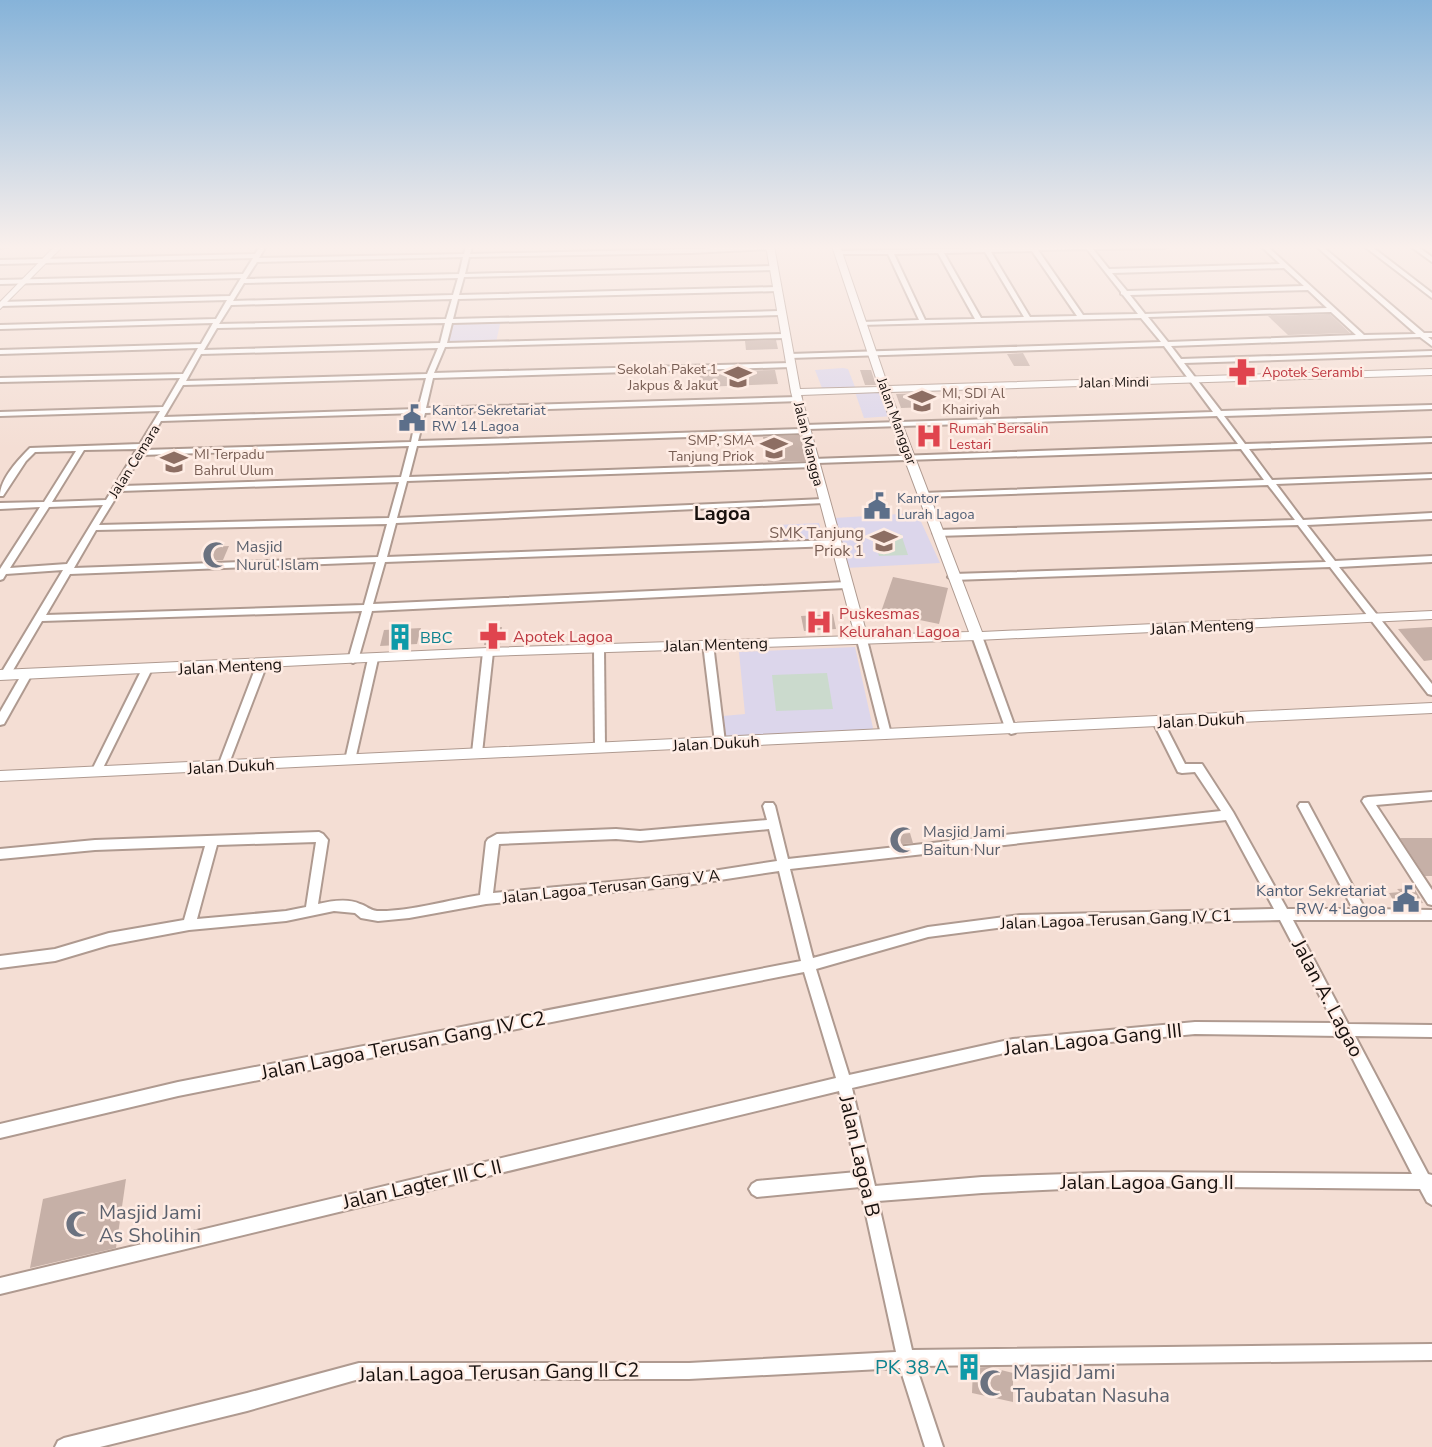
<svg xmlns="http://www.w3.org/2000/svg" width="1432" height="1447" font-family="'Nunito Sans',sans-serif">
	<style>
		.education { fill: #dcd6eb }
		.green { fill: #cbdacd }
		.building { fill: #c6b0a7 }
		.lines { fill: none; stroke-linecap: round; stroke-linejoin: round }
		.minor-casing { stroke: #af9a90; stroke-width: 4 }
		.tertiary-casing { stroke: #af9a90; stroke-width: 2 }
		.minor { fill: #fff; fill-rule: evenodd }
		.tertiary { fill: #fff; fill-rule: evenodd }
		.labels { text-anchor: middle; stroke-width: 5; stroke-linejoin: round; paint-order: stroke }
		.far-education-label { font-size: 14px; fill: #785e54; stroke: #feece4; text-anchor: end }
		.far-health-label { font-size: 14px; fill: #be3a42; stroke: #feece4; text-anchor: start }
		.far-street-label { font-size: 14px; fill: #17100d; stroke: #feece4 }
		.far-service-label { font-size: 14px; fill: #4e5e75; stroke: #feece4; text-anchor: start }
		.education-label { font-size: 16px; fill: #785e54; stroke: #feece4; text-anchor: end }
		.worship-label { font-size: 16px; fill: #5b616d; stroke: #feece4; text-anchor: start }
		.health-label { font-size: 16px; fill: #be3a42; stroke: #feece4; text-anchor: start }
		.street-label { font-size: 16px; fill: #17100d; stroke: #feece4 }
		.culture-label { font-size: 16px; fill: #0d838f; stroke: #feece4; text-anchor: start }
		.service-label { font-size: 16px; fill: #4e5e75; stroke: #feece4; text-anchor: end }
		.quarter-label { font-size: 20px; font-weight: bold; fill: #17100d; stroke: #feece4 }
		.near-street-label { font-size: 20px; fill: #17100d; stroke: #feece4 }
		.near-worship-label { font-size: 20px; fill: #5b616d; stroke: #feece4; text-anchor: start }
		.near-culture-label { font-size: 20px; fill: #0d838f; stroke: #feece4; text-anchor: end }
	</style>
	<rect width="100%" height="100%" fill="#f4ded4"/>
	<g class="education">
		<polygon points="501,320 496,342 445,343 452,322"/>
		<polygon points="843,368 848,369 855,387 822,388 815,370"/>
		<polygon points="883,391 893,416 864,418 855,392"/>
		<polygon points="917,513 940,563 846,568 834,518"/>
		<polygon points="819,523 824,541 781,543 777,525"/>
		<polygon points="855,647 873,728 870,733 725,739 723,716 745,714 739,652"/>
	</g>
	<g class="green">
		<polygon points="901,534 908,555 879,556 873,535"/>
		<polygon points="827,673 833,709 776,711 772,675"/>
	</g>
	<g class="building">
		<polygon points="1330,314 1350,333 1288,335 1268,316"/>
		<polygon points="776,340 778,349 746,350 745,341"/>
		<polygon points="1023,353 1030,366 1014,366 1007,354"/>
		<polygon points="775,370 778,384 701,387 699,372"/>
		<polygon points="860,370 871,370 876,385 865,385"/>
		<polygon points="924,393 930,407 901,408 896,394"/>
		<polygon points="800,435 807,461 768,462 763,437"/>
		<polygon points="170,456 184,456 177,469 163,470"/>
		<polygon points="229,546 223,560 204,561 210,547"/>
		<polygon points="893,577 948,588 939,624 881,612"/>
		<polygon points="833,614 836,629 804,631 801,616"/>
		<polygon points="502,627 500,645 484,645 487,628"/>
		<polygon points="1432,627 1432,660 1424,661 1398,629"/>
		<polygon points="421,628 417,644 380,646 384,630"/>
		<polygon points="910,833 913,843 895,845 892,835"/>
		<polygon points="1400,838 1432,838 1432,876 1425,876"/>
		<polygon points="1414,888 1423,903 1414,904 1416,908 1397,907 1389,893 1400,892 1397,889"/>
		<polygon points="126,1179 116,1248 30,1268 43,1199"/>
		<polygon points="989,1367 1013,1373 1013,1402 972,1393 973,1368"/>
	</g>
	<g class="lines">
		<defs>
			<g id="minor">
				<polygon points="0,246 9,246 0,248"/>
				<path d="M260 246H266L259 258 464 254 466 246H472L470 254 691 249 755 246 773 247 770 249 691 253 469 257 465 274 774 266 777 268 774 270 464 277 459 295 777 287 780 289 777 291 458 299 453 319 780 311 783 313 780 315 452 323 447 343 785 334 788 336 785 338 445 347 434 373 791 363 794 365 791 367 433 378 426 408 798 397H801V401L425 413 418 441 803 429 801 427 805 425 1213 412 1164 346 790 358 787 356 790 354 1161 342 1141 318 860 325V323L862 322 919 320 888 254H837L836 253 839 251 1084 246H1168L1165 248 1093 249 1109 269 1280 264 1261 246H1267L1364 335 1416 334 1316 246H1322L1424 333H1432V337H1428L1432 340V346L1420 337 1171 346 1181 359 1432 351V355L1184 363 1221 411 1432 405V409L1224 416 1245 444 1432 438V442L1249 449 1272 480 1432 474V478L1276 484 1303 520 1432 513V519L1307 525 1335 561 1432 556V562L1339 567 1432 684V695L1428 694 1330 567 953 580 948 577 953 574 1326 562 1298 525 937 536 933 533 937 530 1295 520 1268 485 923 497 919 495 923 493 1264 480 1241 449 817 463 818 465 814 467 407 481 397 518 824 499 828 501 824 503 396 523 387 557 834 540 838 543 834 546 385 562 373 604 846 582 851 585 846 588 372 611 358 660 353 663 348 660 362 611 42 621 9 677H1L0 675 63 570 6 574 3 579 0 580V569L40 507 0 509V503L44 502 76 451 35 452 26 461 3 496H0C0 479 18 460 30 448L140 444 160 411 0 416V412L163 407 180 378 0 382V378L183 374 198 348 0 354V350L201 344 213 323 0 329V325L216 319 227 300 0 306V302L230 296 241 278 0 284V280L243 274 253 258 0 264V260L255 254ZM1087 249 1121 292V294L1123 295 1138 314 1083 315 1038 250ZM1032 251 1077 316 1030 317 991 252ZM985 252 1024 317 981 318 944 253ZM938 253 975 319 925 320 894 254ZM463 257 459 274 246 279 257 262ZM1284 268 1304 286 1127 291 1112 273ZM458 278 453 295 233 301 244 283ZM1308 290 1327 308 1145 314 1130 295ZM452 299 446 319 219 324 231 305ZM1331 312 1356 335 1168 342 1148 317ZM445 323 440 343 204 350 217 328ZM438 348 427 374 186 381 201 354ZM426 378 418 409 164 417 183 385ZM417 413 411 442 144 450 161 421ZM1217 416 1238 444 813 459 809 461 810 463 409 477 417 446 806 433 810 431 808 429ZM409 446 401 477 123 486 141 455ZM137 449 106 500 52 502 84 450ZM399 482 389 518 99 525 120 491ZM103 505 67 564 10 568 49 507ZM387 524 378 557 74 568 96 530ZM376 562 364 605 46 615 70 574Z"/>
				<polygon points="1364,246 1371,246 1432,293 1432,298"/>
				<polygon points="1410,246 1417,246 1432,257 1432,262"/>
				<polygon points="977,633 982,636 1016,730 1015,733 1011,734 1006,730 972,636"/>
				<polygon points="862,637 867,640 891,734 886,738 881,734 857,640"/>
				<polygon points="708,641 713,644 725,742 724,745 716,745 715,742 703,644"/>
				<polygon points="599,646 604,649 605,748 604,751 596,751 595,748 594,649"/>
				<polygon points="488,649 493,652 482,753 481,756 473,756 472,753 483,652"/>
				<polygon points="373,656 378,659 355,760 354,763 346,763 345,760 368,659"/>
				<polygon points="262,661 267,664 228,766 227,769 219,769 218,766 257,664"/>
				<polygon points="147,666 152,669 101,772 100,775 92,775 91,772 142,669"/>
				<polygon points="27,671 32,674 4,724 0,725 0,712 23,672"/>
				<path d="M1158 718 1162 719 1185 764H1202L1233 812 1287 909H1353L1298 806 1300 803H1308L1365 909 1432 910V920H1293L1348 1024 1432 1025V1037L1355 1036 1428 1174 1432 1175V1205L1427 1202 1420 1189 1128 1186 982 1193 878 1201 912 1350 1432 1344V1360L916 1366 943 1447H925L900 1368 689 1379H359L247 1411 100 1447H55L58 1441 64 1438 247 1393 359 1363H689L896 1352 860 1187 757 1197 752 1194 749 1189 752 1184 757 1181 857 1172 839 1091 0 1294V1278L836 1078 804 972 178 1096 0 1138V1124L178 1082 801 961 779 871 687 885 486 904 409 918 378 921 361 918 355 913 334 911 286 921 189 930 109 945 55 961 0 968V956L55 949 109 933 184 920 205 846 95 850 0 859V849L95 840 319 832 323 834 328 840 318 904C331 901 348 898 360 904 367 906 369 910 377 911 408 912 449 900 480 895L486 842 488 839 497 834 616 829 640 831 767 820 763 806 765 803H773L775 806 788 859 1221 811 1195 772 1182 773 1178 772 1153 722ZM1226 820 1274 909 1020 915 928 927 813 958 790 869ZM769 829 777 861 687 875 493 893 499 844 616 839 640 841ZM316 842 306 907 286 911 197 919 217 845ZM1280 920 1334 1023 1195 1022 1013 1039 849 1075 816 969 928 937 1020 925ZM1195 1034 1341 1036 1412 1174 1128 1172 982 1177 875 1186 852 1088 1013 1051Z"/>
				<polygon points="1432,792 1432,800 1376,805 1432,890 1432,905 1428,904 1362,801 1364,798 1368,797"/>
			</g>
			<g id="tertiary">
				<polygon points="55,246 63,246 0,309 0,302"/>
				<path d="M766 246H774L800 389 879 387 832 246H840L888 386 1432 369V375L890 392 982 632 1432 611V619L977 640 488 656 0 680V670L488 648 855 636 791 392ZM881 392 891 423 969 632 867 635 801 395Z"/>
				<polygon points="1432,703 1432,713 0,781 0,771"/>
			</g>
		</defs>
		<use href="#minor" class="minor-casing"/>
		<use href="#tertiary" class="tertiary-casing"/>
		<use href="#minor" class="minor"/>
		<use href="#tertiary" class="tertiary"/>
	</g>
	<linearGradient id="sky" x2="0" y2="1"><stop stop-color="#86b3d9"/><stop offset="0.55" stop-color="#faf0ec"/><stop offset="1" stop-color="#faf0ec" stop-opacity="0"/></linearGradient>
	<rect width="1432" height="449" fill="url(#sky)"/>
	<defs>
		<symbol id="pharmacy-bare" viewBox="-9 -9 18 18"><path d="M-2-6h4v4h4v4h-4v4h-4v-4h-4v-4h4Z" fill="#e0444e" stroke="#feece4" stroke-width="2.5" paint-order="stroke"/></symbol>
		<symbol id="school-bare" viewBox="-9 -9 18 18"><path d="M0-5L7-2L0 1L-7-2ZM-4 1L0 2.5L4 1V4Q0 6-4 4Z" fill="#8d6e63" stroke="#feece4" stroke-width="2.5" paint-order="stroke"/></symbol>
		<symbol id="civic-bare" viewBox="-9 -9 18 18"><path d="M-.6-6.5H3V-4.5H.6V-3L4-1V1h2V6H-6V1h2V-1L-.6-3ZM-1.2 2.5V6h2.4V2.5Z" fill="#5c6f8a" stroke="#feece4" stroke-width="2.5" paint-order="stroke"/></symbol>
		<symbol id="hospital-bare" viewBox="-9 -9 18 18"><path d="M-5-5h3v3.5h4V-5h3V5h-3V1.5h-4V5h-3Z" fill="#e0444e" stroke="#feece4" stroke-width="2.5" paint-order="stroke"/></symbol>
		<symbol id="mosque-bare" viewBox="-9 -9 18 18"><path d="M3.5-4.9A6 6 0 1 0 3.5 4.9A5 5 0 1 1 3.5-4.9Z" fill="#6b7280" stroke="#feece4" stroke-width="2.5" paint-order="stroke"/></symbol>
		<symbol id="building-bare" viewBox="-9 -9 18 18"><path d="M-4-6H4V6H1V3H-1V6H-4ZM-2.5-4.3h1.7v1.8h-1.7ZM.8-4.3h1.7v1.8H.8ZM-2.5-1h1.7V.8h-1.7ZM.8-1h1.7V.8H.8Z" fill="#0f9aa8" stroke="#feece4" stroke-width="2.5" paint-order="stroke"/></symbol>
	</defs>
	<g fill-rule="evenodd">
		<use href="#pharmacy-bare" x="1223" y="353" width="38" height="38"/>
		<use href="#school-bare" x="719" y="358" width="38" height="38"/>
		<use href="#school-bare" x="903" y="382" width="38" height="38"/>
		<use href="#civic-bare" x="393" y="399" width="38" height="38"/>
		<use href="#hospital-bare" x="910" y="417" width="38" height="38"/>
		<use href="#school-bare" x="755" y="429" width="38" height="38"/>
		<use href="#school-bare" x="155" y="443" width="38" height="38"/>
		<use href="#civic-bare" x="858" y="487" width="38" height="38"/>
		<use href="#school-bare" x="865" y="522" width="38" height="38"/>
		<use href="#mosque-bare" x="197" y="536" width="38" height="38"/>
		<use href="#hospital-bare" x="800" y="603" width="38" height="38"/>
		<use href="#pharmacy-bare" x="474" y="617" width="38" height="38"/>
		<use href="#building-bare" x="381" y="618" width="38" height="38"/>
		<use href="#mosque-bare" x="884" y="821" width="38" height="38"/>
		<use href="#civic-bare" x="1387" y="880" width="38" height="38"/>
		<use href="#mosque-bare" x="60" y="1205" width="38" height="38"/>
		<use href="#building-bare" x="950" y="1348" width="38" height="38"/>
		<use href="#mosque-bare" x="974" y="1364" width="38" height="38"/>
	</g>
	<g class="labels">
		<g class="far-education-label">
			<text x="718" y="374">Sekolah Paket 1<tspan x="718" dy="16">Jakpus &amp; Jakut</tspan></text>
			<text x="942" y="398" text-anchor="start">MI, SDI Al<tspan x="942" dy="16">Khairiyah</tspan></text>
			<text x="754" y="445">SMP, SMA<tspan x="754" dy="16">Tanjung Priok</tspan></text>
			<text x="194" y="459" text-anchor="start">MI Terpadu<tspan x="194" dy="16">Bahrul Ulum</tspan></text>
		</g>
		<g class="far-health-label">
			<text x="1262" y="377">Apotek Serambi</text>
			<text x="949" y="433">Rumah Bersalin<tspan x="949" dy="16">Lestari</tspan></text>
		</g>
		<g class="far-street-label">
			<text transform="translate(1114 382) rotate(-1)" y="5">Jalan Mindi</text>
			<text transform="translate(897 421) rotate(70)" y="5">Jalan Manggar</text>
			<text transform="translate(809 444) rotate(76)" y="5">Jalan Mangga</text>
			<text transform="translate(134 461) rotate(-58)" y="5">Jalan Cemara</text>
		</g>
		<g class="far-service-label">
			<text x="432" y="415">Kantor Sekretariat<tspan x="432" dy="16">RW 14 Lagoa</tspan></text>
			<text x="897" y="503">Kantor<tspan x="897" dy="16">Lurah Lagoa</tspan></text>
		</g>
		<g class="education-label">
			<text x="864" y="538">SMK Tanjung<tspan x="864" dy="18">Priok 1</tspan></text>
		</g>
		<g class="worship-label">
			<text x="236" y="552">Masjid<tspan x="236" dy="18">Nurul Islam</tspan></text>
			<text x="923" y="837">Masjid Jami<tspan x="923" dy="18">Baitun Nur</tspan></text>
		</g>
		<g class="health-label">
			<text x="839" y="619">Puskesmas<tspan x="839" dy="18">Kelurahan Lagoa</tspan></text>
			<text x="513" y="642">Apotek Lagoa</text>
		</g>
		<g class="street-label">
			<text transform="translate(1202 626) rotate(-3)" y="6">Jalan Menteng</text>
			<text transform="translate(716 644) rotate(-2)" y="6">Jalan Menteng</text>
			<text transform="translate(230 666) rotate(-3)" y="6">Jalan Menteng</text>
			<text transform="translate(1201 720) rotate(-3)" y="6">Jalan Dukuh</text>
			<text transform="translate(716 743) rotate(-3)" y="6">Jalan Dukuh</text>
			<text transform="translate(231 766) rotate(-3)" y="6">Jalan Dukuh</text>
			<text transform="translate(611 886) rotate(-6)" y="6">Jalan Lagoa Terusan Gang V A</text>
			<text transform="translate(1116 919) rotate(-2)" y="6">Jalan Lagoa Terusan Gang IV C1</text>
		</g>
		<g class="culture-label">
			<text x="420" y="643">BBC</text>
		</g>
		<g class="service-label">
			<text x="1386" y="896">Kantor Sekretariat<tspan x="1386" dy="18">RW 4 Lagoa</tspan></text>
		</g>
		<g class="quarter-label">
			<text x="722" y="520">Lagoa</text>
		</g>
		<g class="near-street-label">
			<text transform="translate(1328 998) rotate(62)" y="7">Jalan A. Lagao</text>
			<text transform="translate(1093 1039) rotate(-6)" y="7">Jalan Lagoa Gang III</text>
			<text transform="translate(403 1045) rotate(-11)" y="7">Jalan Lagoa Terusan Gang IV C2</text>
			<text transform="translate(860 1156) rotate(77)" y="7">Jalan Lagoa B</text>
			<text x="1147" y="1189">Jalan Lagoa Gang II</text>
			<text transform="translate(422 1184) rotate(-13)" y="7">Jalan Lagter III C II</text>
			<text transform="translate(499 1372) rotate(-1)" y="7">Jalan Lagoa Terusan Gang II C2</text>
		</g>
		<g class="near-worship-label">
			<text x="99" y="1219">Masjid Jami<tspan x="99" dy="23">As Sholihin</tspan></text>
			<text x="1013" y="1379">Masjid Jami<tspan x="1013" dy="23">Taubatan Nasuha</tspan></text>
		</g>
		<g class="near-culture-label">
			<text x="949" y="1374">PK 38 A</text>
		</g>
	</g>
</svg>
